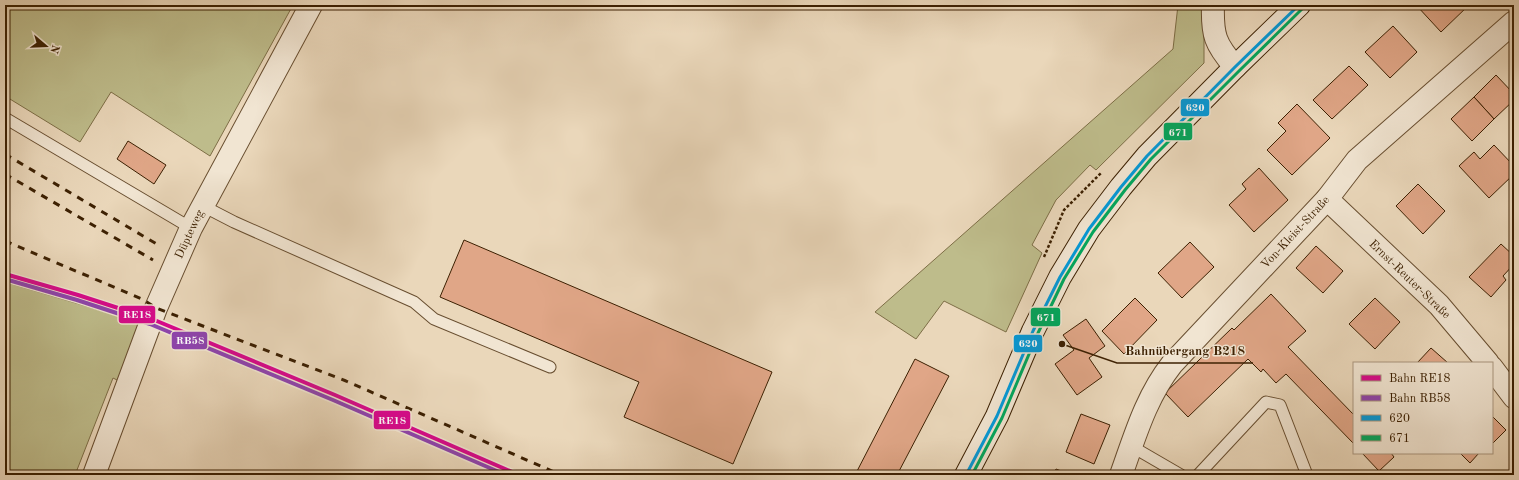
<svg xmlns="http://www.w3.org/2000/svg" width="1519" height="480" font-family="'Old Standard TT',serif">
	<style>
		.green { fill: #bebc8b; stroke: #7d6e46 }
		.building { fill: #e0a687; stroke: #3c2002 }
		.lines { fill: none; stroke-linecap: round; stroke-linejoin: round }
		.lane-casing { stroke: #684e30; stroke-width: 13 }
		.street-casing { stroke: #684e30; stroke-width: 24 }
		.secondary-casing { stroke: #3c2002; stroke-width: 24 }
		.path { stroke: #3c2002; stroke-width: 2.5; stroke-dasharray: 3 2; stroke-linecap: butt }
		.lane { stroke: #f1e5d2; stroke-width: 11 }
		.street { stroke: #f1e5d2; stroke-width: 22 }
		.secondary { stroke: #f1e5d2; stroke-width: 22 }
		.rail { stroke: #3c2002; stroke-width: 3; stroke-dasharray: 7 7; stroke-linecap: butt }
		.bus-1-casing { stroke: #f1e5d2; stroke-width: 6 }
		.bus-2-casing { stroke: #f1e5d2; stroke-width: 6 }
		.bus-1 { stroke: #0399d8; stroke-width: 3 }
		.bus-2 { stroke: #00a75d; stroke-width: 3 }
		.rail-1-casing { stroke: #f1e5d2; stroke-width: 7 }
		.rail-2-casing { stroke: #f1e5d2; stroke-width: 7 }
		.rail-1 { stroke: #d7098b; stroke-width: 4 }
		.rail-2 { stroke: #8e44ad; stroke-width: 4 }
		.labels { text-anchor: middle; stroke-width: 3; stroke-linejoin: round; paint-order: stroke }
		.street-label { font-size: 12px; fill: #3c2002; stroke: #f1e5d2 }
		.leader { fill: none; stroke: #3c2002; stroke-width: 1.5 }
		.callout-dot { fill: #3c2002; stroke: #f1e5d2; stroke-width: 1.5 }
		.callout-label { font-size: 13px; text-anchor: middle; font-weight: bold; fill: #3c2002; stroke: #f1e5d2; stroke-width: 3; stroke-linejoin: round; paint-order: stroke }
		.line-badge { stroke: #f1e5d2; stroke-width: 1.5 }
		.badge-label { font-size: 11px; text-anchor: middle; font-weight: bold; fill: #fff }
	</style>
	<rect width="100%" height="100%" fill="#ead7ba"/>
	<filter id="stains"><feTurbulence type="fractalNoise" baseFrequency=".005" numOctaves="4"/><feColorMatrix values="0 0 0 0 .2 0 0 0 0 .09 0 0 0 0 .02 0 0 0 .5 -.17"/></filter>
	<radialGradient id="worn" r=".72"><stop offset=".6" stop-color="#630" stop-opacity="0"/><stop offset="1" stop-color="#630" stop-opacity=".3"/></radialGradient>
	<g class="green">
		<polygon points="5,5 293,5 210,156 111,92 80,142 5,96"/>
		<polygon points="1178,5 1204,5 1204,63 1096,170 1090,165 1056,200 1032,245 1042,253 1006,332 944,301 916,339 875,312 1173,49"/>
		<polygon points="5,282 140,322 121,382 113,378 75,475 5,475"/>
	</g>
	<g class="building">
		<polygon points="1418,5 1469,5 1441,32 1417,6"/>
		<polygon points="1393,26 1417,52 1390,78 1365,52"/>
		<polygon points="1349,66 1368,85 1332,119 1313,100"/>
		<polygon points="1496,75 1514,94 1514,100 1494,119 1474,97"/>
		<polygon points="1474,97 1494,119 1472,141 1451,119"/>
		<polygon points="1297,104 1330,138 1292,175 1267,150 1286,131 1278,123"/>
		<polygon points="128,141 166,165 154,184 117,159"/>
		<polygon points="1494,145 1514,166 1514,174 1489,198 1459,166 1474,152 1480,159"/>
		<polygon points="1259,168 1288,200 1254,232 1229,205 1246,189 1242,184"/>
		<polygon points="1418,184 1445,211 1423,234 1396,206"/>
		<polygon points="464,240 772,372 733,464 624,417 639,382 440,297"/>
		<polygon points="1190,242 1214,267 1182,298 1158,273"/>
		<polygon points="1501,244 1514,256 1514,264 1503,276 1506,280 1491,297 1469,277"/>
		<polygon points="1316,246 1343,271 1323,293 1296,268"/>
		<polygon points="1271,294 1306,331 1288,347 1354,415 1354,444 1286,374 1276,383 1263,369 1261,372 1248,359 1188,417 1165,393 1232,328 1234,330"/>
		<polygon points="1135,298 1157,320 1124,354 1102,331"/>
		<polygon points="1375,298 1400,322 1375,349 1349,324"/>
		<polygon points="1086,319 1105,346 1089,358 1102,377 1077,395 1055,364 1074,350 1063,335"/>
		<polygon points="1431,348 1448,363 1417,363"/>
		<polygon points="915,359 949,376 897,475 855,475"/>
		<polygon points="1081,414 1110,425 1094,464 1066,452"/>
		<polygon points="1492,416 1506,430 1492,444"/>
		<polygon points="1362,453 1391,453 1394,457 1379,471"/>
		<polygon points="1460,453 1479,453 1470,463"/>
		<polygon points="1056,469 1072,475 1053,475"/>
	</g>
	<g class="lines">
		<defs>
			<g id="lane">
				<polyline points="5,118 191,228"/>
				<polyline points="203,206 234,222 414,302 434,319 550,367"/>
				<polyline points="1131,446 1181,475"/>
				<polyline points="1198,475 1266,402 1280,405 1307,475"/>
			</g>
			<g id="street">
				<path d="M1213 5C1212 35 1215 44 1235 67"/>
				<polyline points="1327,199 1439,305 1488,363"/>
				<polyline points="1492,368 1514,397"/>
				<polyline points="94,475 156,308 191,228 311,5"/>
				<path d="M1121 475C1135 436 1146 397 1172 364L1327 199 1357 160 1514 22"/>
			</g>
			<polyline id="secondary" points="966,475 997,416 1033,331 1060,277 1089,229 1121,187 1147,156 1235,67 1299,5"/>
		</defs>
		<use href="#lane" class="lane-casing"/>
		<use href="#street" class="street-casing"/>
		<use href="#secondary" class="secondary-casing"/>
		<polyline class="path" points="1044,257 1064,210 1101,173"/>
		<use href="#lane" class="lane"/>
		<use href="#street" class="street"/>
		<use href="#secondary" class="secondary"/>
		<g class="rail">
			<polyline points="5,154 160,246"/>
			<polyline points="5,174 153,260"/>
			<polyline points="5,241 142,299 156,308 346,381 561,475"/>
		</g>
		<defs>
			<polyline id="bus-1" points="966,475 997,416 1033,331 1060,277 1089,229 1121,187 1147,156 1235,67 1299,5"/>
			<polyline id="bus-2" points="972,475 1002,418 1038,333 1064,279 1093,232 1125,190 1151,159 1239,71 1302,9"/>
		</defs>
		<use href="#bus-1" class="bus-1-casing"/>
		<use href="#bus-2" class="bus-2-casing"/>
		<use href="#bus-1" class="bus-1"/>
		<use href="#bus-2" class="bus-2"/>
		<defs>
			<polyline id="rail-1" points="5,274 78,295 152,319 335,395 519,475"/>
			<polyline id="rail-2" points="5,279 77,300 150,324 333,400 506,475"/>
		</defs>
		<use href="#rail-1" class="rail-1-casing"/>
		<use href="#rail-2" class="rail-2-casing"/>
		<use href="#rail-1" class="rail-1"/>
		<use href="#rail-2" class="rail-2"/>
	</g>
	<g class="labels">
		<g class="street-label">
			<text transform="translate(1295 232) rotate(-47)" y="4">Von-Kleist-Straße</text>
			<text transform="translate(189 234) rotate(-65)" y="4">Düpteweg</text>
			<text transform="translate(1410 279) rotate(44)" y="4">Ernst-Reuter-Straße</text>
		</g>
	</g>
	<path class="leader" d="M1062 344L1117 363H1253"/>
	<circle class="callout-dot" cx="1062" cy="344" r="4"/>
	<g class="callout-label">
		<text x="1185" y="355">Bahnübergang B218</text>
	</g>
	<g class="line-badge">
		<rect x="1180" y="98" width="30" height="19" rx="4" fill="#0399d8"/>
		<rect x="1163" y="122" width="30" height="19" rx="4" fill="#00a75d"/>
		<rect x="118" y="305" width="38" height="19" rx="4" fill="#d7098b"/>
		<rect x="1030" y="307" width="31" height="20" rx="4" fill="#00a75d"/>
		<rect x="171" y="331" width="37" height="19" rx="4" fill="#8e44ad"/>
		<rect x="1013" y="334" width="30" height="19" rx="4" fill="#0399d8"/>
		<rect x="373" y="410" width="38" height="20" rx="4" fill="#d7098b"/>
	</g>
	<g class="badge-label">
		<text x="1195" y="111">620</text>
		<text x="1178" y="136">671</text>
		<text x="137" y="318">RE18</text>
		<text x="1046" y="321">671</text>
		<text x="190" y="344">RB58</text>
		<text x="1028" y="347">620</text>
		<text x="392" y="424">RE18</text>
	</g>
	<rect width="1519" height="480" fill="none" stroke="#ead7ba" stroke-width="20"/>
	<rect x="6" y="6" width="1507" height="468" fill="none" stroke="#3c2002" stroke-width="2"/>
	<rect x="10" y="10" width="1499" height="460" fill="none" stroke="#3c2002"/>
	<rect x="1353" y="362" width="140" height="92" fill="#f1e5d2" stroke="#a9967f"/>
	<rect x="1361" y="375" width="20" height="6" fill="#d7098b" stroke="#a9967f"/>
	<text x="1389" y="382" font-size="12" fill="#3c2002">Bahn RE18</text>
	<rect x="1361" y="395" width="20" height="6" fill="#8e44ad" stroke="#a9967f"/>
	<text x="1389" y="402" font-size="12" fill="#3c2002">Bahn RB58</text>
	<rect x="1361" y="415" width="20" height="6" fill="#0399d8" stroke="#a9967f"/>
	<text x="1389" y="422" font-size="12" fill="#3c2002">620</text>
	<rect x="1361" y="435" width="20" height="6" fill="#00a75d" stroke="#a9967f"/>
	<text x="1389" y="442" font-size="12" fill="#3c2002">671</text>
	<g transform="translate(46 46) rotate(109)" stroke="#f1e5d2" stroke-width="3" paint-order="stroke">
	<path d="M0-3L7 15L0 10L-7 15Z" fill="#3c2002"/>
	<text y="-6" font-size="11" font-weight="bold" text-anchor="middle" fill="#3c2002">N</text>
	</g>
	<rect width="100%" height="100%" filter="url(#stains)"/>
	<rect width="100%" height="100%" fill="url(#worn)"/>
</svg>
